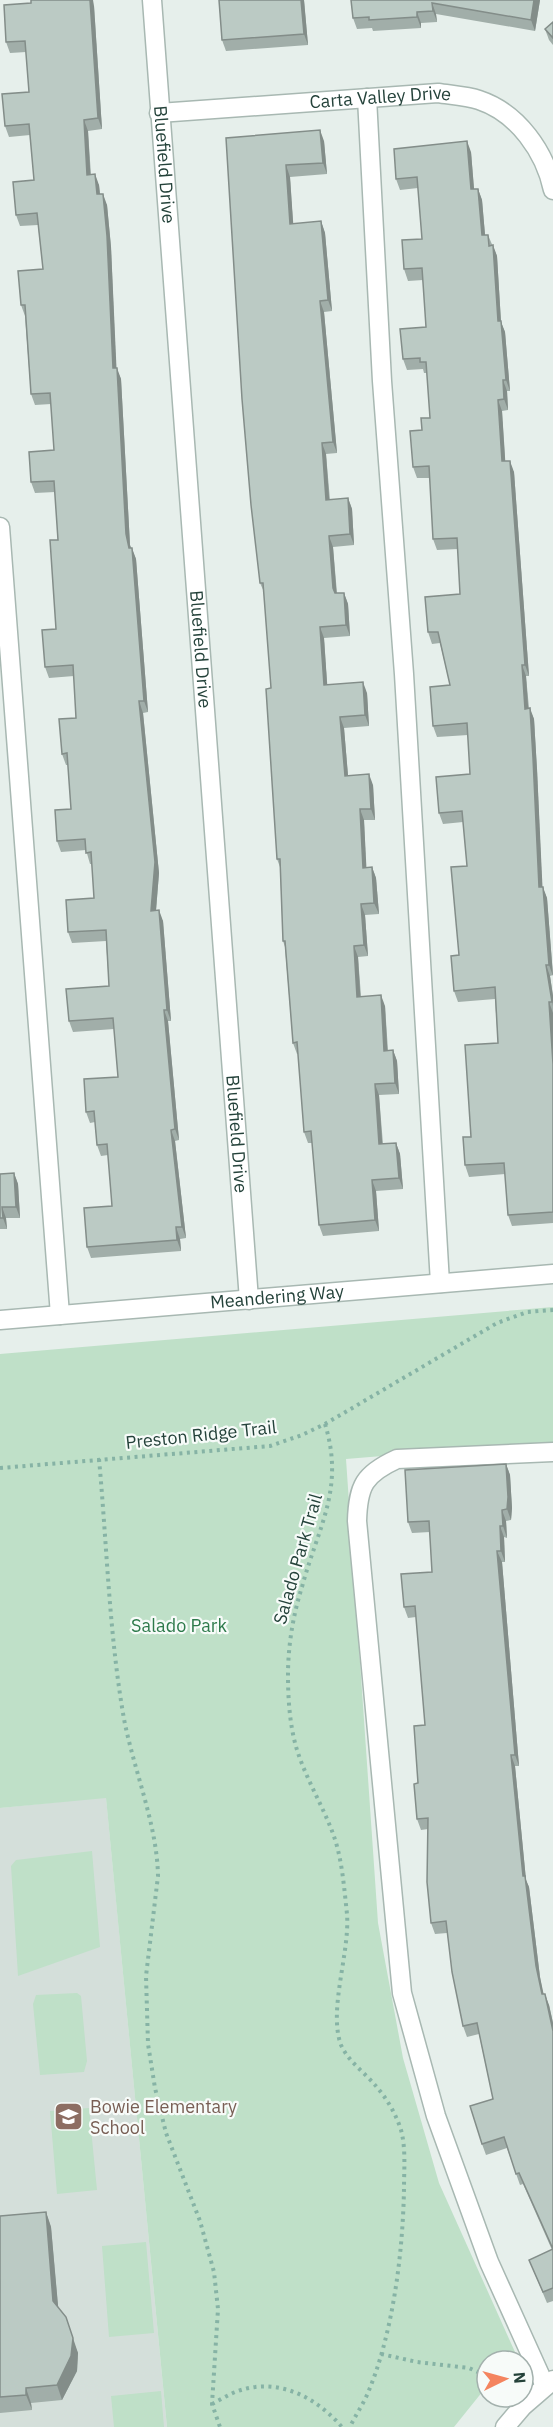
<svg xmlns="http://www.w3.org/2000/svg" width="553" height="2427" font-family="'IBM Plex Sans',sans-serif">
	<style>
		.built { fill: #d4dfda }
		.green { fill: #bfe0c8 }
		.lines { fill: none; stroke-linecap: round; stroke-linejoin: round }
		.minor-casing { stroke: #a8b8b2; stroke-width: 21 }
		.path { stroke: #86b3a5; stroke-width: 4; stroke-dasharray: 3 4.5; stroke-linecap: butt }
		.minor { stroke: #fff; stroke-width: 18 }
		.wall { fill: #a1aea9 }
		.shaded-wall { fill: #838d89 }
		.building { fill: #bbcac4; stroke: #838d89; stroke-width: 1.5 }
		.labels { text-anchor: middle; stroke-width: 4.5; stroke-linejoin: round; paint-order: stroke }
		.street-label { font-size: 18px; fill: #24423a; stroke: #f7fbf9 }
		.park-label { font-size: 18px; fill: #2d7a4b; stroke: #f7fbf9 }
		.education-label { font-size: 18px; fill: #785e54; stroke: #f7fbf9; text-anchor: start }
	</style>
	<rect width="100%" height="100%" fill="#e6efeb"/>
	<polygon class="built" points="106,1797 167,2427 0,2427 0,1808"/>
	<g class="green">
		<polygon points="553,1307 553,1442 346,1459 378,1923 403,2058 439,2183 515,2352 508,2361 487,2361 487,2386 454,2427 167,2427 106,1798 0,1808 0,1354"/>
		<polygon points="92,1851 100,1947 18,1976 11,1866 16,1860"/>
		<polygon points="77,1993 81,1996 87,2061 84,2072 40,2075 33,2004 36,1995"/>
		<polygon points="89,2108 97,2190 57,2194 50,2111"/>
		<polygon points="146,2242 154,2333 109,2337 102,2246"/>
		<polygon points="161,2391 164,2427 114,2427 111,2396"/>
	</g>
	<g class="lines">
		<defs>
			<g id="minor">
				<path id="s1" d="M152 0 249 1300"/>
				<polyline points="367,98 382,381 404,674 440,1283"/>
				<path id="s2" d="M159 113 438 93C451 95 467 96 479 100 518 113 545 152 553 190"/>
				<polyline points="0,527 60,1315"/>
				<path id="s3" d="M0 1320 553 1274"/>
				<path d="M545 2386 489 2262 436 2116 402 1993 357 1521C358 1486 364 1474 397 1459L553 1452"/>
				<polyline points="505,2427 523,2406 553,2380"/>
			</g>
		</defs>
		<use href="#minor" class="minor-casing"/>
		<g class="path">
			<path d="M325 1424C345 1489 318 1527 302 1587 293 1615 288 1646 288 1675 288 1701 290 1729 298 1753 307 1780 322 1805 332 1831 342 1856 344 1887 347 1914 350 1953 328 2010 341 2045 348 2061 364 2072 375 2085 386 2097 396 2114 401 2130 406 2148 404 2170 404 2188 403 2252 393 2335 367 2395 362 2406 355 2416 350 2427"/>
			<path d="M99 1459C107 1545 109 1634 124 1719 134 1771 157 1824 158 1876L146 1976 148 2044 155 2088 166 2133 200 2221 214 2272 218 2309 212 2404 220 2427"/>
			<polyline points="0,1468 270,1446 302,1435 325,1424 497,1323 527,1312 553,1310"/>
			<polyline points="381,2354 417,2362 469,2368 487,2376"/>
			<path d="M212 2404C220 2400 229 2394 238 2391 278 2377 316 2397 342 2427"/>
		</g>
		<use href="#minor" class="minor"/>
	</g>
	<g class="wall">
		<polygon points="219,0 304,0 308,45 226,51 222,40"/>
		<polygon points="351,0 540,0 535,31 436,14 437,22 421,23 421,28 373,31 372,28 357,29 353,18"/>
		<polygon points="31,3 94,6 102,129 88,131 91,175 99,185 100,194 107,205 111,247 116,368 121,379 130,545 136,559 148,712 143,713 159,873 156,911 163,921 171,1021 168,1021 179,1140 175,1141 186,1238 180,1239 181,1251 91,1258 87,1247 112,1206 108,1155 101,1156 97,1145 95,1122 90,1123 86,1112 118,1077 114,1029 73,1032 69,1021 109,986 106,941 72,943 68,932 94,898 92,864 90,864 86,850 61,852 57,841 71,809 68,765 66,765 62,754 76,718 74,676 49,678 45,667 56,629 58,540 55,492 35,493 31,482 54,450 51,404 35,405 31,394 25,316 21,305 43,269 38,225 20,226 16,215 34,180 30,135 9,137 5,126 29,92 26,52 10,53 6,42"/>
		<polygon points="553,22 553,45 549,40 545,29"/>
		<polygon points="226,138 324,141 327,174 290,177 293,224 321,221 325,233 332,311 324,312 337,453 326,454 330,500 348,498 352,509 354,545 333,547 337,593 344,593 348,604 350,636 324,638 327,684 367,693 369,726 344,728 348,776 373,785 375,820 364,820 366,867 372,867 376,878 379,914 365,915 368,956 358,957 361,996 385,1006 388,1050 393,1050 397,1061 399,1094 379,1095 383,1144 396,1143 400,1154 403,1189 376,1191 379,1231 323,1236 319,1225 312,1143 308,1143 304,1132 298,1054 297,1054 293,1043 285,947 283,941 280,867 277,859 271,688 264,592 260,583"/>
		<polygon points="471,152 474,189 478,189 482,200 485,235 488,235 497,256 501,322 505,332 510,391 507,391 508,410 502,411 505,461 514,472 529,676 526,676 529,708 534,719 537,769 542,887 547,898 553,975 550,976 553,996 553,1223 512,1226 508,1215 505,1174 469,1177 465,1165 471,1137 498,1043 495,999 458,1002 454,991 459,955 467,866 463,822 443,824 439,813 470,774 468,735 437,737 433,726 450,685 440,643 432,644 428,632 460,594 458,549 437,550 433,539 430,478 417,478 413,467 422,430 430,418 427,373 424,373 423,369 407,370 403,359 426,327 423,280 408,281 404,269 422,239 418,188 400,190 396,179"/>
		<polygon points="14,1173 18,1184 20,1218 6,1218 7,1229 0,1229 0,1174"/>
		<polygon points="506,1464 510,1475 512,1508 511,1520 506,1521 507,1538 504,1537 505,1562 502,1562 519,1766 515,1766 526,1880 529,1887 540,1977 543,1994 549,2005 553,2023 553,2301 547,2303 529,2260 552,2250 523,2184 520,2185 507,2148 486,2155 482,2144 493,2099 479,2034 467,2037 463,2026 447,1933 435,1934 431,1923 428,1829 421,1830 417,1819 418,1783 425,1725 416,1617 408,1618 404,1607 432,1572 430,1532 412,1533 408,1522"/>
		<polygon points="46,2212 51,2227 58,2307 78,2353 77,2371 62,2400 31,2403 32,2410 0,2413 0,2216"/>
	</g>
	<g class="shaded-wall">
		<polygon points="90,0 93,0 94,6 102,129 98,118"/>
		<polygon points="301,0 304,0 308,45 304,34"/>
		<polygon points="534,0 540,0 535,31 531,20"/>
		<polygon points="432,3 436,14 437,22 433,11"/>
		<polygon points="417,12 421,23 421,28 417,17"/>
		<polygon points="84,120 88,131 91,186 87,175"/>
		<polygon points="320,130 324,141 327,174 323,163"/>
		<polygon points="467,141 471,152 475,201 471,189"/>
		<polygon points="286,165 290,177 294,235 290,224"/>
		<polygon points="95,174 99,185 101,205 97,194"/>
		<polygon points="478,189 482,200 486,246 482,235"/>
		<polygon points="103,194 107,205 111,247 117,379 113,368"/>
		<polygon points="321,221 325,233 332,311 328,300"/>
		<polygon points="493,245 497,256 501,322 505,332 510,391 506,380 498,321"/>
		<polygon points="320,301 324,312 337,453 333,442"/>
		<polygon points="117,368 121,379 130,545 133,556 132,548 136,559 148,712 144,701 129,548 126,534"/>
		<polygon points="503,380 507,391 508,410 504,399"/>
		<polygon points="498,400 502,411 506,472 502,461"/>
		<polygon points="322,443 326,454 330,511 326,500"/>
		<polygon points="510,461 514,472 529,676 525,665"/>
		<polygon points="348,498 352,509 354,545 350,534"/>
		<polygon points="329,536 333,547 337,599 333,588"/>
		<polygon points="344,593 348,604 350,636 346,625"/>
		<polygon points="320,627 324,638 328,696 324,685"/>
		<polygon points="522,665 526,676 529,720 525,709"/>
		<polygon points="363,682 367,693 369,726 365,715"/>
		<polygon points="139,701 143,713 159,873 155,922 151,911"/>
		<polygon points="530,708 534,719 537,769 543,898 539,887"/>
		<polygon points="340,717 344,728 349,787 345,776"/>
		<polygon points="369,774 373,785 375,820 371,809"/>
		<polygon points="360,809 364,820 367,879 363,868"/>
		<polygon points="372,867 376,878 379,914 374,903"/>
		<polygon points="543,887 547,898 553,976 549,965"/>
		<polygon points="361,904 365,915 368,956 364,945"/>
		<polygon points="159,910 163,921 171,1021 167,1010"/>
		<polygon points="354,946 358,957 361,1008 357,997"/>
		<polygon points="546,965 550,976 553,996 553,1006"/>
		<polygon points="381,995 385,1006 388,1062 384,1051"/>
		<polygon points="549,1002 553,1013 553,1064"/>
		<polygon points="164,1010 168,1021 179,1140 175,1129"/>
		<polygon points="393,1050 397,1061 399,1094 395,1083"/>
		<polygon points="375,1084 379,1095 383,1155 379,1144"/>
		<polygon points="171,1130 175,1141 186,1238 182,1227"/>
		<polygon points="396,1143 400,1154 403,1189 399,1178"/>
		<polygon points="14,1173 18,1184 20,1218 16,1207"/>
		<polygon points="372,1180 376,1191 379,1231 375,1220"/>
		<polygon points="2,1207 6,1218 7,1229 3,1218"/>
		<polygon points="176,1227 180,1239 181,1251 177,1240"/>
		<polygon points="506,1464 510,1475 512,1508 511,1520 507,1509"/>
		<polygon points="502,1510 506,1521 507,1538 503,1526"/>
		<polygon points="500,1526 504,1537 505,1562 501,1551"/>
		<polygon points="497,1551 502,1562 519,1766 515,1755"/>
		<polygon points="511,1755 515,1766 526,1880 529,1887 540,1977 546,2005 542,1994 536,1966 523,1876"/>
		<polygon points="545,1994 549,2005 553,2023 553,2031"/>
		<polygon points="46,2212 51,2227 59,2316 53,2301"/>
		<polygon points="66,2317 78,2353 77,2371 62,2400 57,2385"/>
		<polygon points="26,2388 31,2403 32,2410 26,2395"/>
	</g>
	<g class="building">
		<polygon points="31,0 90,0 98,118 84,120 87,175 95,174 97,194 103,194 107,236 113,368 117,368 126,534 129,548 132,548 144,701 139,701 155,862 151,911 159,910 167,1010 164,1010 175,1129 171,1130 182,1227 176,1227 177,1240 87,1247 84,1208 112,1206 107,1144 97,1145 94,1111 86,1112 84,1079 118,1077 113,1018 69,1021 66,989 109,986 106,930 68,932 66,900 94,898 91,852 86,853 85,839 57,841 55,810 71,809 67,753 62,754 59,719 76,718 73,665 45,667 42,630 56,629 50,540 58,540 54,481 31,482 29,452 54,450 50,393 31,394 25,305 21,305 18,271 43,269 37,213 16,215 13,182 34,180 29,124 5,126 2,94 29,92 25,41 6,42 4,5 31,3"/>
		<polygon points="219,0 301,0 304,34 222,40"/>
		<polygon points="351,0 534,0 531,20 432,3 433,11 417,12 417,17 369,20 369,17 353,18"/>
		<polygon points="553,22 553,38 545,29"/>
		<polygon points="320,130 323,163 286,165 290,224 321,221 328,300 320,301 333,442 322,443 326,500 348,498 350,534 329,536 333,588 335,593 344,593 346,625 320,627 324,685 363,682 365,715 340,717 345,776 369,774 371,809 360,809 363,868 372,867 374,903 361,904 364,945 354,946 357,997 381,995 384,1051 393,1050 395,1083 375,1084 379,1144 396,1143 399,1178 372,1180 375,1220 319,1225 311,1131 304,1132 297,1042 293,1043 285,941 283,941 280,859 277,859 266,689 271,688 263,583 260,583 251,505 242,399 226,138"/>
		<polygon points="467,141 471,189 478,189 482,235 488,235 489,246 493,245 498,321 501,321 506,380 503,380 504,399 498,400 502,461 510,461 525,665 522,665 525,709 530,708 533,758 539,887 543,887 549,965 546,965 552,1002 549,1002 553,1064 553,1212 508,1215 504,1163 465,1165 463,1137 471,1137 465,1045 498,1043 495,987 454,991 451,956 459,955 451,867 467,866 462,811 439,813 436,777 470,774 467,723 433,726 430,687 450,685 438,632 428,632 425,597 460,594 457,538 433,539 429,466 413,467 410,431 422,430 421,418 430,418 426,362 420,362 420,358 403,359 400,329 426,327 422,268 404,269 402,240 422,239 417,177 396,179 394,149"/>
		<polygon points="14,1173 16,1207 2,1207 3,1218 0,1218 0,1174"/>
		<polygon points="506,1464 508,1497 507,1509 502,1510 503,1526 500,1526 501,1551 497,1551 515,1755 511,1755 523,1876 525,1876 536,1966 542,1994 545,1994 553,2031 553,2288 543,2292 529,2260 553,2249 519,2173 516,2174 504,2137 482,2144 470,2106 493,2099 477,2023 463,2026 452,1972 446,1921 431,1923 427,1882 428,1818 417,1819 414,1784 418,1783 414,1726 425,1725 415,1606 404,1607 401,1574 432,1572 429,1521 408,1522 405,1470"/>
		<polygon points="46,2212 53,2301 66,2317 73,2338 71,2356 57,2385 26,2388 26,2395 0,2397 0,2216"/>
	</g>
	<defs>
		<symbol id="school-square" viewBox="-11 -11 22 22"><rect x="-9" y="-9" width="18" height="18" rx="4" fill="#8d6e63" stroke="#f7fbf9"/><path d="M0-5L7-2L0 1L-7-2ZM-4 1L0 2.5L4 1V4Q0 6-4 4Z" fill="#fff"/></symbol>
	</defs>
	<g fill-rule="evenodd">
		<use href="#school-square" x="52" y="2100" width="33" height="33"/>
	</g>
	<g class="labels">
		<g class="street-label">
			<text dy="6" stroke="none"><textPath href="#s2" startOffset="222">Carta Valley Drive</textPath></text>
			<text dy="6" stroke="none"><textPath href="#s1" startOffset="165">Bluefield Drive</textPath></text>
			<text dy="6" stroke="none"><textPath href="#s1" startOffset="651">Bluefield Drive</textPath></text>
			<text dy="6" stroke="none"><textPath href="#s1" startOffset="1137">Bluefield Drive</textPath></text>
			<text dy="6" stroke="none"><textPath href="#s3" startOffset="278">Meandering Way</textPath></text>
			<text transform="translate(201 1435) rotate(-6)" y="6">Preston Ridge Trail</text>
			<text transform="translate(298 1559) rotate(-74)" y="6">Salado Park Trail</text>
		</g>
		<g class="park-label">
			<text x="179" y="1632">Salado Park</text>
		</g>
		<g class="education-label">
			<text x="90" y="2113">Bowie Elementary<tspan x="90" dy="21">School</tspan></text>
		</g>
	</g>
	<g transform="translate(505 2379) rotate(85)"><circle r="28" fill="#f7fbf9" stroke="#a3b1ad" stroke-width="1.5"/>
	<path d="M0-4.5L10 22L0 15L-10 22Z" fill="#f4845f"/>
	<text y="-9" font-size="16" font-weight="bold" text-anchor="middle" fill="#24423a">N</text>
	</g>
</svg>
